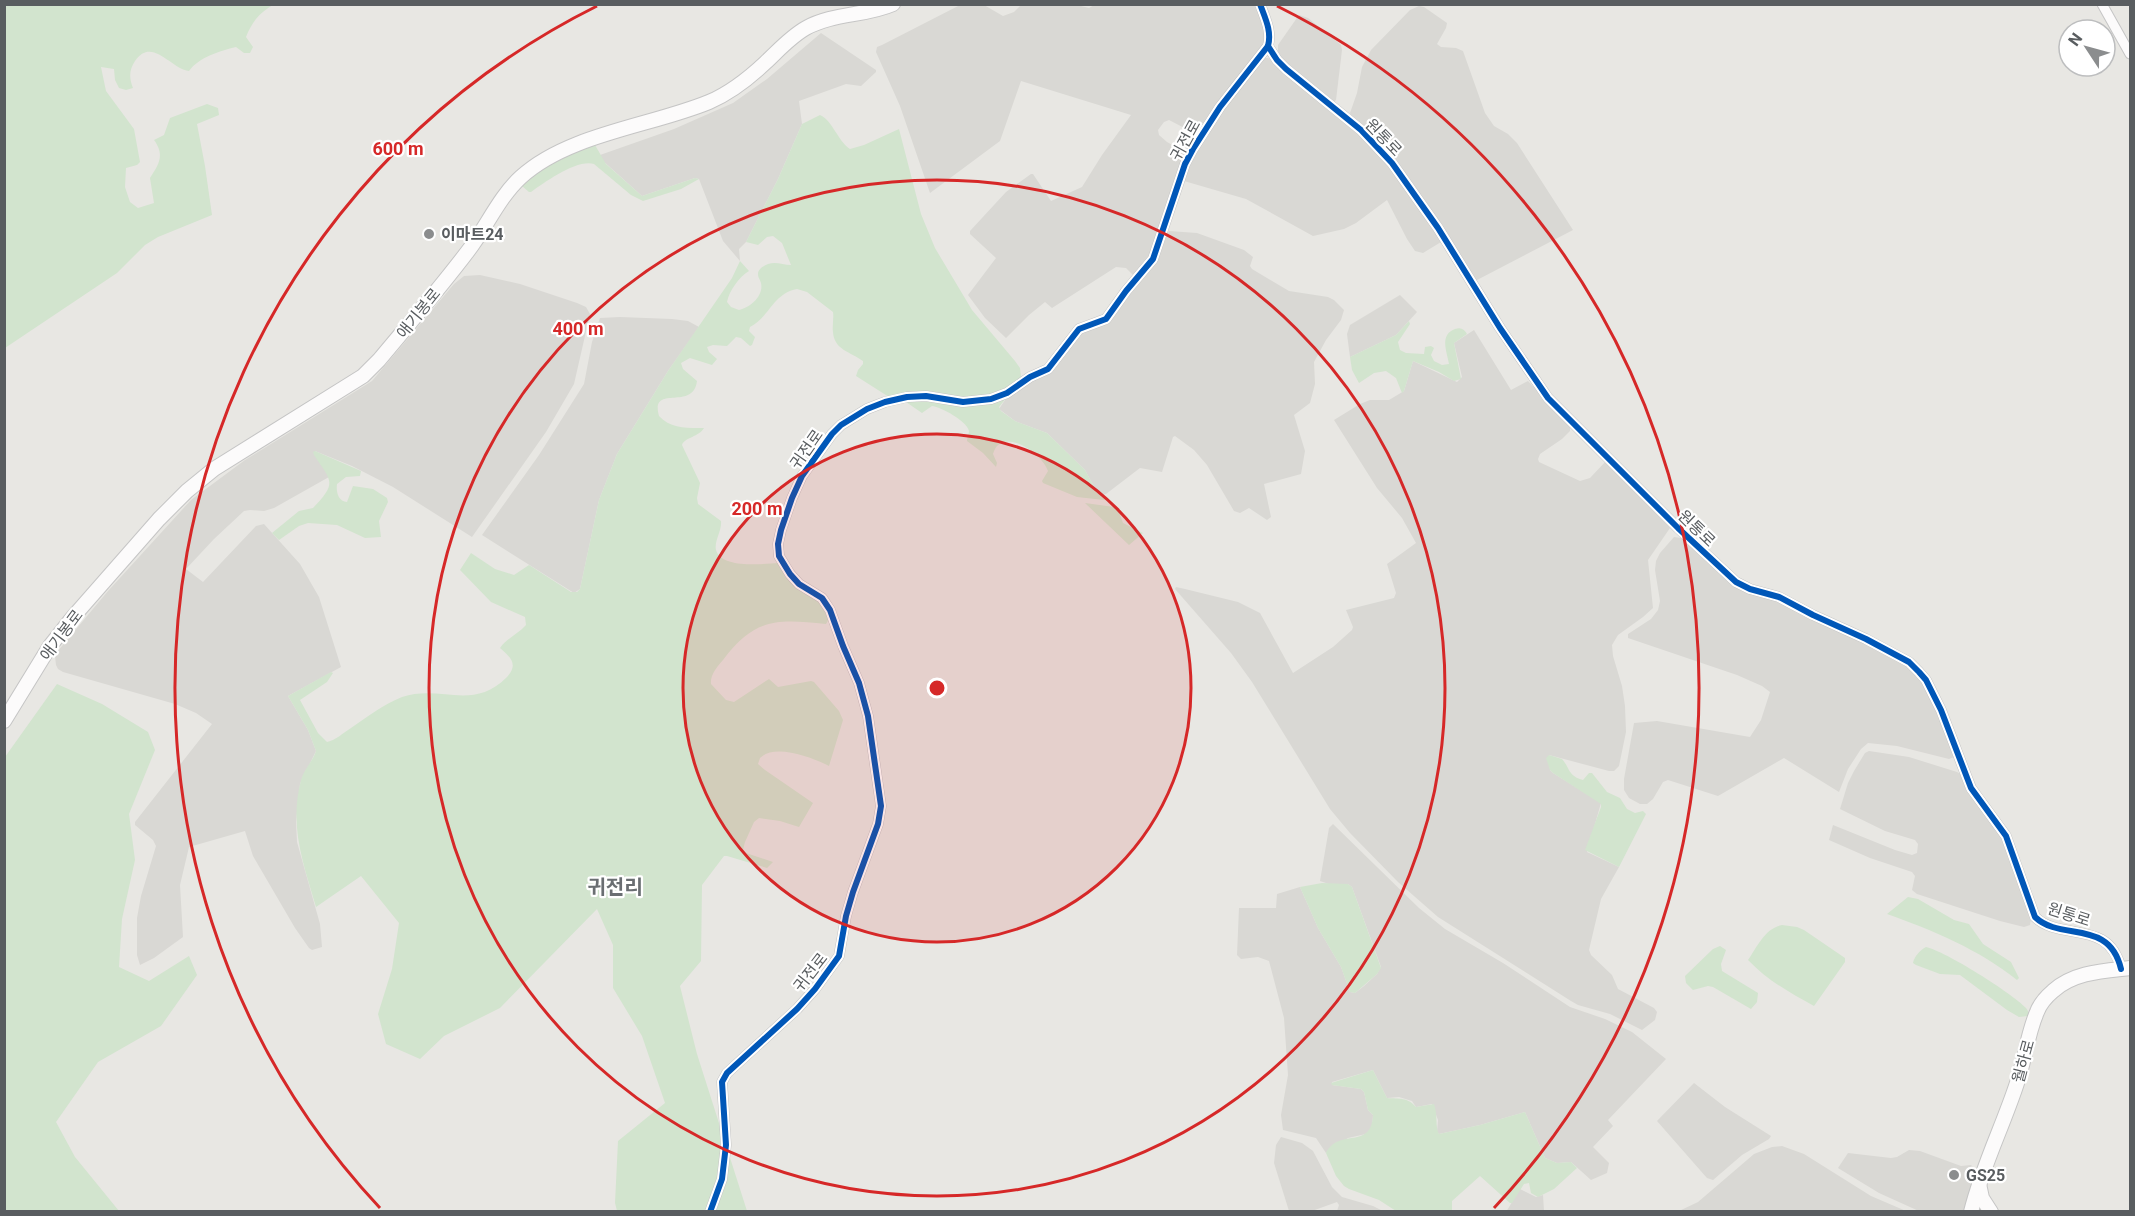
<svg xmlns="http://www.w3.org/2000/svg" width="2135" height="1216" font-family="Roboto,'Noto Sans KR',sans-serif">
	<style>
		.industrial { fill: #d9d8d4 }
		.green { fill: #d2e4ce }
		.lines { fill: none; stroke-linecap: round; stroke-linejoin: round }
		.street-casing { stroke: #c5c5c5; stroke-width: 11 }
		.secondary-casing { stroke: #c5c5c5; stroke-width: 16 }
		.street { stroke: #fcfbfb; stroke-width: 9 }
		.secondary { stroke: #fcfbfb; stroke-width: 14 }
		.cycleway-casing { stroke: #fff; stroke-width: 10 }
		.cycleway { stroke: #0057b8; stroke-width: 6 }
		.ring { fill: none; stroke: #d62828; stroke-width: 3 }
		.poi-dot { fill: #8b8d8e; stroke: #fff; stroke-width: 2 }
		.labels { text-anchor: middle; stroke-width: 4.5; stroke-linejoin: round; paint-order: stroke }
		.street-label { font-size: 16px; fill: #595d60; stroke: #fff }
		.poi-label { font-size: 16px; font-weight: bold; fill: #595d60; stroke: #fff; text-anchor: start }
		.quarter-label { font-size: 20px; font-weight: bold; fill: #6a6e72; stroke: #fff }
		.centre { fill: #d62828; stroke: #fff; stroke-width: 3 }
		.ring-label { font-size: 18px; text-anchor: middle; font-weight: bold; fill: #d62828; stroke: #fff; stroke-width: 4.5; stroke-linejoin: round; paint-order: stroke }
	</style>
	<rect width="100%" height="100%" fill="#e8e7e3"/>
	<g class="industrial">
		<polygon points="962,4 984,5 1003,16 1014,12 1022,4 1077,5 1089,8 1096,4 1257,5 1266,35 1264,45 1196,134 1169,120 1164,122 1158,130 1159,135 1167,142 1187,153 1155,250 1135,277 1126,268 1116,267 1052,308 1045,302 1029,315 1006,338 985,318 968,295 996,258 970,234 970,231 1006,192 1031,174 1033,174 1051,201 1082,187 1102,155 1131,115 1021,81 1000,141 930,193 900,106 876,52 877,47 882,45"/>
		<polygon points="1419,6 1424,7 1447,23 1446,28 1437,44 1441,47 1456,48 1463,51 1485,113 1494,126 1508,134 1517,143 1573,230 1477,280 1474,280 1383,147 1351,116 1350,113 1357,93 1362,67 1371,50 1410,10"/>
		<polygon points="1299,15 1308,18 1341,45 1342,50 1336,100 1334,102 1282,60 1278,54 1278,45"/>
		<polygon points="821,33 876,70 876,72 861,86 846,84 799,101 802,124 778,179 746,242 739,249 740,261 723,241 699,179 695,178 642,196 602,160 600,155 674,129 733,103 767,79"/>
		<polygon points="1265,58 1268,58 1358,132 1391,168 1441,240 1441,242 1423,253 1415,251 1407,239 1387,200 1356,223 1344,229 1313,236 1246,199 1184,181 1190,161 1222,110"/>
		<polygon points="1169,231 1197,233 1244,250 1253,257 1250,266 1252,269 1289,291 1328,297 1334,300 1344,310 1341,320 1326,340 1314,362 1315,384 1310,403 1294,415 1305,451 1301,474 1264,484 1271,517 1267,520 1249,508 1240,513 1234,511 1207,465 1194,450 1175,436 1173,437 1162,472 1140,468 1106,494 1099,496 1085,470 1047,433 1015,421 999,409 1007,397 1031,380 1078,335 1091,327 1127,295 1155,263"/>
		<polygon points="480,275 520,284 577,303 586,307 590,314 574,384 546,432 472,537 393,487 352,466 315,451 329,477 274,508 264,511 250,510 244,511 214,539 186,569 203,582 256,526 264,524 300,564 319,597 341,667 288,696 308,730 316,751 300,784 296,822 297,842 320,924 322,947 312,950 309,948 295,928 253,856 245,831 189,847 180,885 183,937 154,958 140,965 137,955 137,918 141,896 156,846 153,840 135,825 135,822 212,724 196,713 175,704 63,672 58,669 56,665 55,656 57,652 108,591 191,500 245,460 372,381 454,284 464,276"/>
		<polygon points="1400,295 1417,312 1396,335 1350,357 1347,334 1350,325"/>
		<polygon points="620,317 672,319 688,321 699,327 668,371 617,454 599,500 580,589 574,593 482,535 539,455 584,384 592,342 600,318"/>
		<polygon points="1474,330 1511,390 1528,381 1570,426 1570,431 1562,439 1540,454 1538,459 1539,462 1580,481 1590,478 1606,461 1670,528 1648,560 1653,608 1643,617 1618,635 1612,645 1613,656 1622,686 1625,706 1626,732 1619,766 1614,771 1609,771 1549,755 1550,770 1553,773 1601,803 1587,852 1619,867 1601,899 1589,950 1591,955 1612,975 1618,989 1654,1008 1657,1012 1655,1020 1642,1030 1610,1014 1578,1005 1571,1001 1438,917 1398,882 1350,833 1330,809 1252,682 1231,653 1175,589 1176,587 1185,589 1238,602 1260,613 1293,673 1333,647 1352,630 1353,627 1346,610 1394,598 1396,593 1387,564 1416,543 1402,518 1377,488 1334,420 1360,404 1370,400 1389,400 1404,391 1413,361 1457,382 1462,377 1454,343"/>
		<polygon points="1674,537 1681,538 1731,582 1775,599 1883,651 1908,667 1917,675 1928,691 1955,754 1954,757 1949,759 1897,746 1868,743 1861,749 1848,769 1839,792 1784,758 1718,796 1668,780 1663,782 1653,799 1647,804 1640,804 1629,798 1624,790 1624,779 1634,723 1657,721 1750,737 1761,720 1770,692 1762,686 1737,675 1628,638 1628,634 1651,619 1658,610 1660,601 1655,570 1656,561 1660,553"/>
		<polygon points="1869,751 1909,757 1957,772 1960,774 1974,799 2002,837 2031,917 2030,925 2024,927 2000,921 1917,894 1912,890 1915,876 1912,872 1870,858 1829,840 1833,825 1895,850 1912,855 1917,853 1918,844 1915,840 1885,831 1840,809 1848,783 1854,771 1865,753"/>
		<polygon points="1333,824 1419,908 1445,929 1503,963 1570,1007 1605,1019 1632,1032 1666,1059 1608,1120 1613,1126 1593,1147 1609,1163 1607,1173 1591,1180 1571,1162 1557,1163 1545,1158 1525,1112 1480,1125 1439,1134 1437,1132 1438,1120 1432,1104 1416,1107 1412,1101 1399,1097 1387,1098 1373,1070 1332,1082 1332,1085 1361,1089 1364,1092 1368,1110 1373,1115 1372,1127 1366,1134 1348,1138 1328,1150 1326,1153 1316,1138 1283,1130 1281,1115 1288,1075 1284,1018 1269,961 1258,957 1241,959 1237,955 1239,908 1276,908 1277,894 1300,887 1318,928 1341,967 1350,992 1355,993 1364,986 1377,974 1381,967 1352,887 1348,884 1332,885 1320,881 1329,828"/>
		<polygon points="1694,1083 1725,1107 1771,1136 1769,1139 1742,1155 1713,1180 1707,1178 1657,1121"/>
		<polygon points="1281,1137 1302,1143 1313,1151 1332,1187 1342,1197 1373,1206 1383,1211 1337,1211 1339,1205 1337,1202 1312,1211 1289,1211 1274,1163 1276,1145"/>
		<polygon points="1782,1146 1804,1154 1871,1196 1906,1211 1679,1211 1698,1202 1754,1154 1772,1147"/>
		<polygon points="1909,1150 1920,1151 1961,1166 1971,1165 1975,1169 1977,1172 1964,1211 1921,1212 1879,1193 1838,1168 1848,1153 1891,1158 1897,1157"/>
		<polygon points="1520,1189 1536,1197 1543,1195 1544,1211 1506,1212"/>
	</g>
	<g class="green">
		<path d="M5 4 273 5C259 13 252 22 246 37L253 47 250 53H244L236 47C220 51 199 57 189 71 171 69 152 36 135 61 129 70 129 78 133 88L126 90 119 88 115 80 114 69 101 67 106 91 134 129 140 162 137 165 126 168 125 187 130 202 138 208 154 203 150 178C159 164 165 155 154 140L164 135 170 118 207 104 218 108 219 115 197 124 205 166 212 215 158 237 145 245 117 273 5 348Z"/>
		<path d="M820 115C833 121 837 140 850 149L864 145 899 129 921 214 935 248 972 310 1015 361 1020 368 1021 377 1013 386 996 394 977 398 889 397 856 376 858 370 863 364V361C851 352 834 350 833 332 832 325 834 319 833 312L807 292 797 289C772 294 770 317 750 327L749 331 755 337 752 345 750 346 741 338 736 337 727 346 713 345 707 347 709 352 717 359 712 365 690 358 681 363 683 369 697 381C693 412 650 383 659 416 671 429 688 428 704 428 699 437 685 437 682 445L700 483 697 498 698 504 721 521C722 531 714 541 716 550 721 569 764 564 778 563L823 604 829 619 826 624C776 619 755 618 723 660 717 667 710 675 711 684L726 700 734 702 769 679 778 687 811 681 814 682 839 711 843 720 829 766C813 758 775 743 760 758L758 764 765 770 813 803 799 827 780 821 759 818 754 822 745 842 743 850 746 853 773 862 767 868 727 856H724L702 885 701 961 680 986 697 1054 747 1211H617L615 1203 618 1141 665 1103 642 1036 613 988V945L597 909 500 1008 444 1036 420 1059 386 1044 378 1014 392 969 399 923 361 876 316 907C303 863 289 826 301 780 304 769 313 761 316 751L308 730 288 696 331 672 333 673 327 682 300 700 318 733 327 742C336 740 343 733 351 728 367 717 384 704 402 697 441 684 472 712 507 677 519 664 510 657 500 648 507 638 518 634 526 625L525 617 491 602 460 570 471 553 495 569 514 575 529 565 571 592H577L580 589 599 500 617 454 668 371 732 278 740 261 749 271C739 277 729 291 727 302L731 307 739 310C750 308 764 296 761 283 760 279 758 278 758 274 758 269 763 266 768 264 776 261 783 265 791 265L782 243 773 236 767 237 758 245 746 242 778 179 802 124Z"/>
		<path d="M595 145 606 164 642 196 695 178 699 179 681 189 643 201 631 195 594 164C577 159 545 182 531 192H529L522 186V184C545 166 567 154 595 145Z"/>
		<path d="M1409 321 1410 324 1398 342 1400 350 1406 353 1424 354 1425 347 1431 346 1434 348 1431 355 1434 361 1442 365 1449 364C1447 351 1439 335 1455 329 1461 327 1464 329 1467 334L1454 343 1461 379 1454 381 1439 372 1413 361 1404 391 1402 393 1396 378 1386 371 1374 373 1359 383 1352 370 1350 357 1396 335Z"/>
		<path d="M1007 397 999 407 1001 411 1015 421 1047 433 1085 470 1098 494 1105 499 1104 500 1077 497 1043 483 1042 481 1048 471C1042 453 1001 425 993 454L997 463 996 467 983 453 967 441C967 439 969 433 969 431 967 421 941 407 932 406L922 413 906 402 907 400Z"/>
		<path d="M315 451 361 471 360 476 346 477 337 484C336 492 338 501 347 502L353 486 373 489 387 498 388 502 379 521 381 537 365 538 337 525 308 523 299 526 279 540 272 533 299 511 313 508C338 482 331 481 314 455L313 452Z"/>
		<polygon points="1085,503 1114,507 1119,512 1123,523 1143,533 1129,545"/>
		<polygon points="57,684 102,704 148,732 155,750 129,814 135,860 122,919 119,967 149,981 189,956 197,975 161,1026 98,1062 56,1122 75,1157 119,1211 5,1211 5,757"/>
		<path d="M1549 755 1562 759C1570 768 1568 776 1583 780L1589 773H1592L1607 792 1620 798 1627 809 1635 813 1643 811 1646 814 1619 867 1585 850 1601 807V804L1553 773 1550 770 1546 758Z"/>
		<polygon points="1322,883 1348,884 1352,887 1381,968 1377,974 1355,993 1350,992 1341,967 1318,928 1300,887"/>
		<path d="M1908 897 1918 899 1954 920 1969 924 1983 944 2011 962 2019 978 2017 980C1980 950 1932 930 1887 914Z"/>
		<path d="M1782 925 1797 927 1804 930 1845 958V962L1814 1006C1790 993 1767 980 1748 960 1757 947 1765 928 1782 925Z"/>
		<polygon points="1720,946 1726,950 1721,964 1722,971 1758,993 1757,1002 1751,1009 1713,987 1708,986 1693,990 1686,983 1685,976 1713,949"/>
		<path d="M1926 947C1945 951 2012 993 2026 1008 2029 1012 2028 1011 2028 1016L2019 1017 2007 1010 1960 975 1940 974 1916 965 1913 963C1914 957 1920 950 1926 947Z"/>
		<path d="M1373 1070 1387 1098C1400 1099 1407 1097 1416 1107L1434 1104C1438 1115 1435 1127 1439 1134L1480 1125 1525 1112 1545 1158 1557 1163 1571 1162 1577 1168 1554 1189 1538 1197 1531 1193 1529 1183 1524 1184 1512 1203H1510L1480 1176 1452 1201V1211H1396L1379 1200 1349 1189 1344 1186 1336 1176 1326 1153C1339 1127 1371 1151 1373 1115L1368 1110 1364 1092 1361 1089 1332 1085 1331 1083Z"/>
	</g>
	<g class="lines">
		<defs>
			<g id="street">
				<polyline points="2102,4 2130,54"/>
				<path d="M1268 46 1277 60 1286 69 1361 130 1392 163 1438 228 1500 328 1548 398 1678 528 1736 582 1750 589 1779 597 1813 615 1866 639 1909 662 1919 672 1926 680 1941 710 1971 788 2006 836 2035 917C2061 942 2109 918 2121 969"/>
				<path d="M710 1212 722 1179 726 1145 722 1082 727 1073 797 1009 815 989 839 956 846 916 853 892 878 824 881 806 868 716 859 683 843 646 830 610 822 598 799 584 790 574 779 556 778 544 781 530 792 498 802 476 832 434 841 425 867 409 885 402 907 397 926 396 963 402 991 399 1007 393 1030 377 1048 369 1079 329 1106 319 1126 291 1153 259 1185 164 1193 149 1220 107 1268 46C1272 31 1265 18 1260 4"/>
			</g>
			<g id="secondary">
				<path d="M4 721 50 646 73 617 159 519 187 491 214 469 363 376 379 360C409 324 440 288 468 251 486 228 499 197 521 177 568 134 651 126 709 102 730 93 749 78 765 63 778 51 790 37 806 28 833 13 866 16 893 4"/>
				<polyline points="1979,1184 1982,1198 1991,1212"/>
				<path d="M1971 1212C1982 1167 2003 1126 2017 1083 2025 1060 2027 1035 2037 1012 2040 1004 2046 997 2053 991 2074 972 2104 971 2130 968"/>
			</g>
		</defs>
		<use href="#street" class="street-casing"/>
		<use href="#secondary" class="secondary-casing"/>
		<use href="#street" class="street"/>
		<use href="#secondary" class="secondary"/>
		<defs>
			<g id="cycleway">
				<path d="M1268 46 1277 60 1286 69 1361 130 1392 163 1438 228 1500 328 1548 398 1678 528 1736 582 1750 589 1779 597 1813 615 1866 639 1909 662 1919 672 1926 680 1941 710 1971 788 2006 836 2035 917C2061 942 2109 918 2121 969"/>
				<path d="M710 1212 722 1179 726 1145 722 1082 727 1073 797 1009 815 989 839 956 846 916 853 892 878 824 881 806 868 716 859 683 843 646 830 610 822 598 799 584 790 574 779 556 778 544 781 530 792 498 802 476 832 434 841 425 867 409 885 402 907 397 926 396 963 402 991 399 1007 393 1030 377 1048 369 1079 329 1106 319 1126 291 1153 259 1185 164 1193 149 1220 107 1268 46C1272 31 1265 18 1260 4"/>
			</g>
		</defs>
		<use href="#cycleway" class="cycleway-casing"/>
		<use href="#cycleway" class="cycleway"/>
	</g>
	<circle cx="937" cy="688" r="254" fill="#d62828" fill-opacity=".12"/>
	<g class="ring">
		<circle cx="937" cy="688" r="254"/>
		<circle cx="937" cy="688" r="508"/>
		<path d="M380 1208A762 762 0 0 1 597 6M1277 6A762 762 0 0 1 1494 1208"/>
	</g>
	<g class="poi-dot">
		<circle cx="429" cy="234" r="6"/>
		<circle cx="1954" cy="1175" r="6"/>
	</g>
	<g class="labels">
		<g class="street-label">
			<text transform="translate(1384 137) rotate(46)" y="6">원통로</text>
			<text transform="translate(1185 140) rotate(-61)" y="6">귀전로</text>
			<text transform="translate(418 313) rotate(-51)" y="6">애기봉로</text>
			<text transform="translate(806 449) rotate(-55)" y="6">귀전로</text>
			<text transform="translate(1697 528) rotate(44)" y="6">원통로</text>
			<text transform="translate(61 635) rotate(-53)" y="6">애기봉로</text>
			<text transform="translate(2069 914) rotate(18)" y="6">원통로</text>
			<text transform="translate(810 972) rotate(-52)" y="6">귀전로</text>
			<text transform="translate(2023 1061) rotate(-75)" y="6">월하로</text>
		</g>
		<g class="poi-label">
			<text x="441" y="240">이마트24</text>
			<text x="1966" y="1181">GS25</text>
		</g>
		<g class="quarter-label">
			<text x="615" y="894">귀전리</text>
		</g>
	</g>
	<circle cx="937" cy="688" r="9" class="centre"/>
	<g class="ring-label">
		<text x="398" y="155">600 m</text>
		<text x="578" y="335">400 m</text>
		<text x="757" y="515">200 m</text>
	</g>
	<rect width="2135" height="1216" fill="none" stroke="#595d60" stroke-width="12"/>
	<g transform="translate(2087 48) rotate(306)"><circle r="28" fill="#ffffff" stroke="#bdbebf" stroke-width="1.5"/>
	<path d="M0-4.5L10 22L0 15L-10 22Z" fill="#8b8d8e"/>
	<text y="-9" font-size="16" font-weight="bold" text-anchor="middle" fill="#595d60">N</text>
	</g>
</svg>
